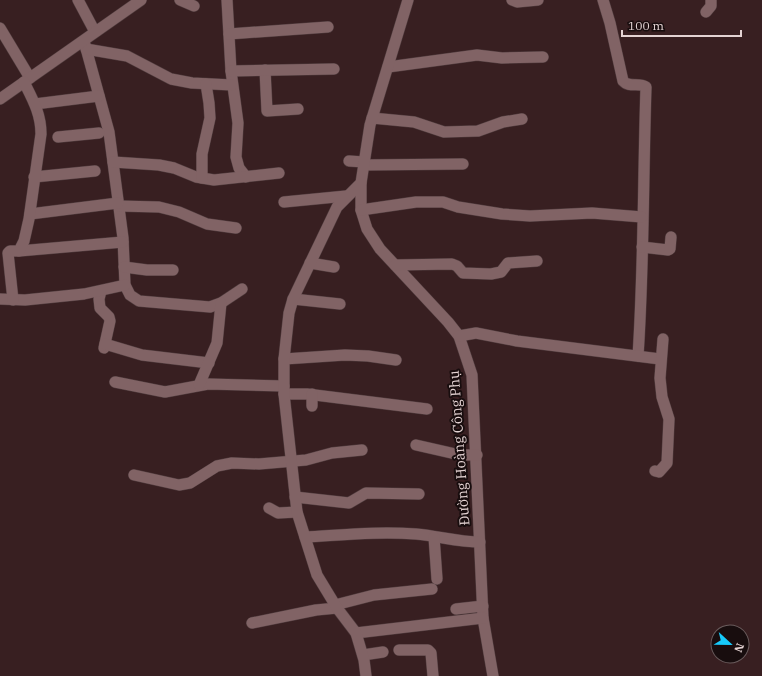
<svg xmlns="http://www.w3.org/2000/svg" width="762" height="676" font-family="'IBM Plex Serif',serif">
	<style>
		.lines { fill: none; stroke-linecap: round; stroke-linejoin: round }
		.minor-casing { stroke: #513d3f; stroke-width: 12 }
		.minor { stroke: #816365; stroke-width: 11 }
		.labels { text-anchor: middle; stroke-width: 4; stroke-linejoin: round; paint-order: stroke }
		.street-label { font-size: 14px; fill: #e4d3d3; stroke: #180d0e }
	</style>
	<rect width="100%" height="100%" fill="#381f21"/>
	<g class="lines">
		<defs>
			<g id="minor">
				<polyline points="78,0 95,32"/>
				<polyline points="180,0 194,6"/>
				<polyline points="227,0 231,71 238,123 236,157 239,168 246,177"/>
				<polyline points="512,0 517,2 538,0"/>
				<path d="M603 0 610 23 623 81C629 88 639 82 646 87 643 177 644 266 638 356"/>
				<polyline points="706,12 711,6 711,0"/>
				<polyline points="0,28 30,78"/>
				<polyline points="229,34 328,27"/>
				<polyline points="84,41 109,132 123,238 125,285 130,295 139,301 210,307 221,303 242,289"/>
				<polyline points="86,49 127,56 171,79 192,83 232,85"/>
				<polyline points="388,67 477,55 502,58 543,57"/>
				<polyline points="265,70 267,111 298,109"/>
				<polyline points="231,71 334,69"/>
				<polyline points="0,99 141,0"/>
				<polyline points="35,104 99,96"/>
				<polyline points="372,118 414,122 444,132 478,131 503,122 522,119"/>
				<polyline points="58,137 99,133"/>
				<polyline points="349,161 364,162"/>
				<polyline points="113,162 159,165 174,168 196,177 214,180 279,173"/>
				<polyline points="363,165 463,164"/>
				<polyline points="34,177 95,171"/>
				<polyline points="202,178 202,154 210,118 209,103 206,84"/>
				<polyline points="361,183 361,210 367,229 380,249 448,322 459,336 472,375 483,618 493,676"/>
				<polyline points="284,202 346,196"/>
				<polyline points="119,206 159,207 179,212 207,224 236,228"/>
				<polyline points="361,210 416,202 443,202 458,207 502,214 530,216 592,213 642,217"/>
				<polyline points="30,214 118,203"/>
				<polyline points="642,247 668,250 670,249 671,237"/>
				<polyline points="19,251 123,242"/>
				<polyline points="310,263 334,267"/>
				<polyline points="395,265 452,264 457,266 463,273 491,274 501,272 508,263 537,261"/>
				<polyline points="124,267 147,270 173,270"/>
				<polyline points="101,291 99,299 100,308 109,317 110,321 104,348"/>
				<polyline points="0,299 25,300 84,294 125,285"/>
				<polyline points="293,299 340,304"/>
				<path d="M13 300 8 253 10 251H19L24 241 29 219 41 134C41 114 33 100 24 82"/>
				<polyline points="459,336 476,333 517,341 660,359"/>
				<polyline points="105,344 142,355 209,363"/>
				<polyline points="284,359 345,355 368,356 396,360"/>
				<polyline points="115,382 165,392 208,384 284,386"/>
				<polyline points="199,385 217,343 221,303"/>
				<polyline points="284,394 307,394 427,409"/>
				<polyline points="312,406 312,394"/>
				<polyline points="416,445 460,455 477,455"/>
				<polyline points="655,471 659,472 667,463 669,419 662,397 660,378 663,339"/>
				<polyline points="134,475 179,485 190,483 217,466 232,463 259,464 306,460 332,453 362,450"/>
				<polyline points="295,497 349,503 366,493 419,494"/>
				<polyline points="269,508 278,513 297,512"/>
				<path d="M305 537C342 535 379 531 416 534 438 536 458 542 480 542"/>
				<polyline points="434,537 437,579"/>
				<polyline points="335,605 374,595 432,589"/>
				<polyline points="456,609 483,606"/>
				<polyline points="252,623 316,610 337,608"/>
				<polyline points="356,633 483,618"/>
				<polyline points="399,650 428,650 431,653 433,676"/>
				<polyline points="363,655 383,652"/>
				<polyline points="366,676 364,660 356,633 337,608 317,575 297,512 284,394 284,359 289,313 293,299 337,207 361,183 370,125 408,0"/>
			</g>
		</defs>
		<use href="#minor" class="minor-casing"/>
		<use href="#minor" class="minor"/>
	</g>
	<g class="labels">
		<g class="street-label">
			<text transform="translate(459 448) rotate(-94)" y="5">Đường Hoàng Công Phụ</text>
		</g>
	</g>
	<g transform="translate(730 644) rotate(112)"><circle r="19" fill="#180d0e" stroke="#6a5c5d"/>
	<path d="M0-3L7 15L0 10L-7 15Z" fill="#17cafb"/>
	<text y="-6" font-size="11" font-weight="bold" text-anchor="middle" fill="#e4d3d3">N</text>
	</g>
	<path d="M622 30v6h119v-6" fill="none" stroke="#e4d3d3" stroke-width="2"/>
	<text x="628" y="30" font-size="12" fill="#e4d3d3" stroke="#180d0e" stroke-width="3" paint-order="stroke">100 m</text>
</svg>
